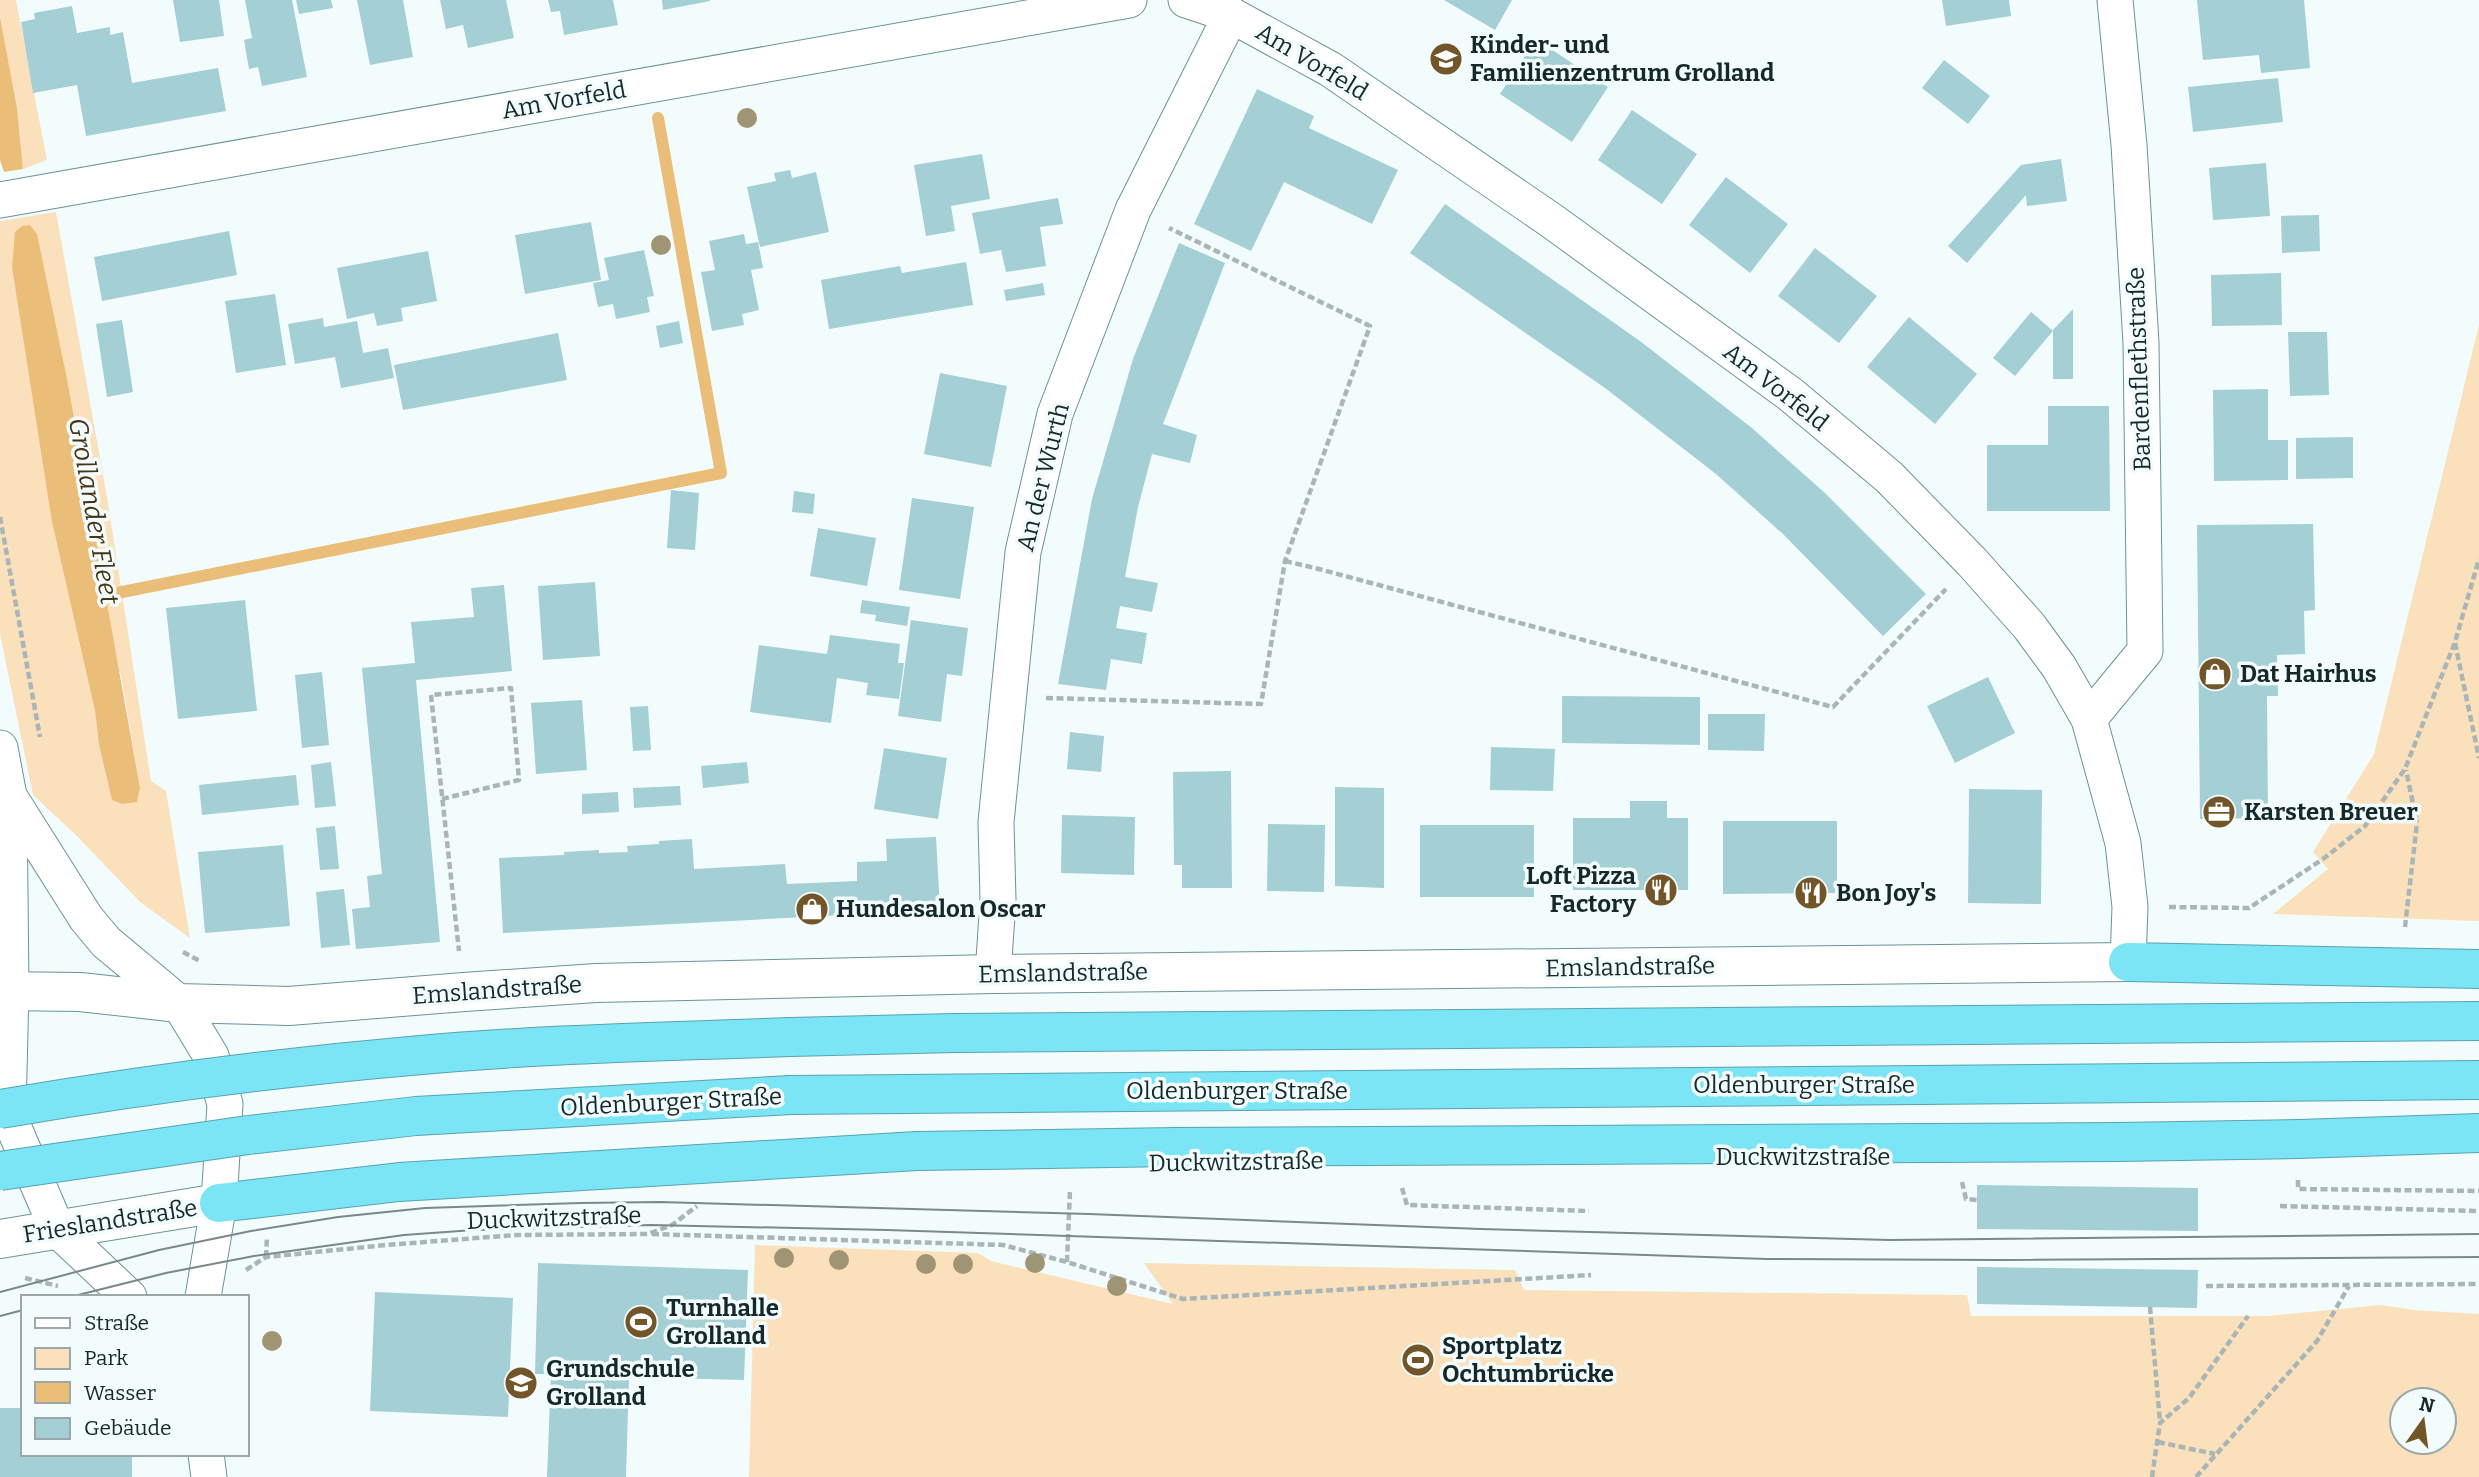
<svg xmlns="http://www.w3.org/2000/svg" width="2479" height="1477" font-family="Bitter,serif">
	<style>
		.green { fill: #fae1bc; fill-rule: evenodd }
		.water { fill: #eabe79 }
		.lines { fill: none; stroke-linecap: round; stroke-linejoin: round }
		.stream { stroke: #eabe79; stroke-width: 12 }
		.building { fill: #a3cfd5 }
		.street-casing { stroke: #69939a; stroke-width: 37 }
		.secondary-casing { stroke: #69939a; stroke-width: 40 }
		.highway-casing { stroke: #58a3ae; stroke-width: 40 }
		.path { stroke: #a9b5b6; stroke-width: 4.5; stroke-dasharray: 7 3.5; stroke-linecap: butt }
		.street { stroke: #fff; stroke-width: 35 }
		.secondary { stroke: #fff; stroke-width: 38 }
		.highway { stroke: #7be5f5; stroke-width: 38 }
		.tram { stroke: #7a888a; stroke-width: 2 }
		.highway-bridge-casing { stroke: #58a3ae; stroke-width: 40; stroke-linecap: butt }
		.highway-bridge { stroke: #7be5f5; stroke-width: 38 }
		.tree { fill: #9f9474 }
		.labels { text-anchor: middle; stroke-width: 7; stroke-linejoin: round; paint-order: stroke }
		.poi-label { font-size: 24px; font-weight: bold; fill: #16282a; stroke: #f3fcfd; text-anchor: start }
		.street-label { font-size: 24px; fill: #16282a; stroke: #f3fcfd }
		.water-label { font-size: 26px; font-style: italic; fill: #473416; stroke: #f3fcfd }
	</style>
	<rect width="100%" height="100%" fill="#f3fcfd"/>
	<g class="green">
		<polygon points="0,0 16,0 47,160 23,169 17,108 0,17"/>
		<path d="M56 212 107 497 151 781 166 791 190 938 140 902 75 834 33 795 0 634V221ZM52 522 121 675 140 788 137 802 112 799 99 745 95 711Z"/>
		<polygon points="2479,325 2479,921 2273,914 2328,869 2313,852 2374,754"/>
		<path d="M755 1245 978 1253 991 1261 1173 1304 1144 1263 1515 1270 1524 1290 1967 1295 1971 1316H2268L2381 1305 2414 1310 2479 1314V1477H749ZM2402 1400H2444V1442H2402Z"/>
	</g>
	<g class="water">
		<polygon points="0,17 17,108 23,169 4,172 0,160"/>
		<polygon points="30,225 37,234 67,379 140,788 137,802 122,804 112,800 99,745 95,711 52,522 12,267 15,232 22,226"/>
	</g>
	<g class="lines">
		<polyline class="stream" points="92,598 721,473 658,118"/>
	</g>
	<g class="building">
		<polygon points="173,0 219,0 224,36 180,42"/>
		<polygon points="245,0 292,0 307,77 262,86 258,67 249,69 244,40 252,38"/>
		<polygon points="296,0 331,0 333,8 299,14"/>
		<polygon points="357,0 403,0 413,57 370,65"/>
		<polygon points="440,0 506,0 514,38 468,48 463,25 446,29"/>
		<polygon points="548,0 613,0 618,25 564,35 560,11 551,12"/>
		<polygon points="662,0 710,0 710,1 663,10"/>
		<polygon points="1444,0 1512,0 1495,30"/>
		<polygon points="1942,0 2009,0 2011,16 1946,26"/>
		<polygon points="2197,0 2304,0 2310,68 2261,73 2259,55 2203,60"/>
		<polygon points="72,6 77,33 110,27 110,35 123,32 132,83 218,68 226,111 86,136 77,85 33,93 21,22 35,19 34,13"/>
		<polygon points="1536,39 1608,87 1572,142 1500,94"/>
		<polygon points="1944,60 1990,96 1968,124 1922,88"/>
		<polygon points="2278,78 2283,122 2193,132 2188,87"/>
		<polygon points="1257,89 1314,116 1309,128 1398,170 1372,224 1284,182 1251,251 1194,224"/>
		<polygon points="1632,110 1697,154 1662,204 1598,160"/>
		<polygon points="982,154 990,199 951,206 955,231 926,236 914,165"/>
		<polygon points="2061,159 2067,201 2027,206 2026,195 1967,263 1948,246 2021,165"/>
		<polygon points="2266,163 2270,216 2213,220 2209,168"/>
		<polygon points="790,170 792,178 816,172 829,232 760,247 747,187 776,181 774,173"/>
		<polygon points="1726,177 1788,224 1750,273 1689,225"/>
		<polygon points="1058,198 1063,224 1040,227 1046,266 1006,272 1001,250 980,254 972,213"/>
		<polygon points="1445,204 1640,341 1752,428 1825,493 1926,594 1883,636 1784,535 1716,474 1605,388 1410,253"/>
		<polygon points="2319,215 2320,251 2282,253 2281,216"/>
		<polygon points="591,222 601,280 525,294 515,235"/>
		<polygon points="229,231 237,275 102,301 94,257"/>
		<polygon points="744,234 746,244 758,242 763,268 751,270 759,310 742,314 744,325 712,331 701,272 715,270 709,241"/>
		<polygon points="1179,243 1225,263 1163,424 1197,435 1190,463 1152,454 1138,507 1125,577 1158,583 1152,612 1120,606 1116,628 1147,633 1142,664 1111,659 1106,690 1058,684 1092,499 1133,359"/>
		<polygon points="1815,248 1877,296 1839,343 1778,296"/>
		<polygon points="644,250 654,296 647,297 650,312 616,319 613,304 598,307 593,283 609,280 604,258"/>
		<polygon points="428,251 437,301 401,308 403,321 377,326 374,313 347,319 337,268"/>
		<polygon points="966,262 973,305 829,329 821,280 900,266 902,273"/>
		<polygon points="2281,273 2282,325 2212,326 2211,275"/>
		<polygon points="1043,283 1045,295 1006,301 1004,290"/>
		<polygon points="275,294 286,365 236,373 225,301"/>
		<polygon points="2073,309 2073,379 2053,379 2053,330"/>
		<polygon points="2031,312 2053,331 2015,376 1993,358"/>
		<polygon points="1909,317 1977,374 1935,424 1867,367"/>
		<polygon points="323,318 324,327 357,321 363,353 388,348 394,378 341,388 335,357 295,364 288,324"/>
		<polygon points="122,320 133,392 107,397 96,324"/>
		<polygon points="679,321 683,343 660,348 656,326"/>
		<polygon points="2288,332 2327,332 2329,395 2290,396"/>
		<polygon points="558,333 567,380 403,410 394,365"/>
		<polygon points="940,373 1007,386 991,467 924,454"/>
		<polygon points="2268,389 2268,440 2288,440 2288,480 2214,481 2213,390"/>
		<polygon points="2048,406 2109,406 2110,511 1987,511 1987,445 2048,445"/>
		<polygon points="2353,437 2353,478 2296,479 2296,438"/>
		<polygon points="671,490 699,493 695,550 667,548"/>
		<polygon points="794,491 815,494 813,514 792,512"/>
		<polygon points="912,498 974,507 960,599 899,590"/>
		<polygon points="2313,524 2315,610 2304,611 2305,654 2277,655 2278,696 2267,696 2268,818 2200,819 2197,525"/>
		<polygon points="818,528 876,538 867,586 810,576"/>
		<polygon points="595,582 600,656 543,660 538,586"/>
		<polygon points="504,585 512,671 416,680 440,942 356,949 352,909 370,907 367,876 382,874 362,668 415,663 411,622 474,617 471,588"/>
		<polygon points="245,600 257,711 178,719 166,608"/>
		<polygon points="862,600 910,607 907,626 875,621 876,615 860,613"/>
		<polygon points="911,620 968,628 962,676 947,674 941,722 898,716"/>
		<polygon points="830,635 900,644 898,663 904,663 899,699 866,695 868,683 837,678 831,723 750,712 759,645 827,654"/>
		<polygon points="322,672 329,745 302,748 295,675"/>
		<polygon points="1988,677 2015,733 1955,763 1927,706"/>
		<polygon points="1562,696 1700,697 1700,745 1562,743"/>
		<polygon points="582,700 587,770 536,774 531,703"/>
		<polygon points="648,706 651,750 633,751 630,707"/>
		<polygon points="1708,714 1765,714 1764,751 1708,750"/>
		<polygon points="1070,732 1104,736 1101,772 1067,769"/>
		<polygon points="1491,747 1555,749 1553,791 1490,790"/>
		<polygon points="884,748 947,758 938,819 874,809"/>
		<polygon points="331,762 336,806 315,808 311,765"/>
		<polygon points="747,762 749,783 703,788 701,766"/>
		<polygon points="1231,771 1232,888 1182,888 1182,865 1174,865 1173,772"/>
		<polygon points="296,775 299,805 202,815 199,785"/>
		<polygon points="680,786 681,805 634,808 633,788"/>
		<polygon points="1335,787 1384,788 1384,888 1335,886"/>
		<polygon points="1969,789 2042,790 2041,904 1968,903"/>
		<polygon points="618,792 619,812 582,814 582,794"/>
		<polygon points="1630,801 1667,801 1667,818 1688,818 1688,890 1573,890 1573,818 1630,818"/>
		<polygon points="1062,815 1135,817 1134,875 1061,873"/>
		<polygon points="1723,821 1837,821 1837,893 1723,894"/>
		<polygon points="1268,824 1325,825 1324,892 1267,891"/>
		<rect x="1420" y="825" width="114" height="72"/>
		<polygon points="335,826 339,869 320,870 316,828"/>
		<polygon points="936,837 940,910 503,933 499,858 564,855 564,852 599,850 599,853 628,852 627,846 659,844 659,841 692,839 694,869 785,864 787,884 857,881 857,862 887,861 886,839"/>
		<polygon points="283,845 290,926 205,933 198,852"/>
		<polygon points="344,889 350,945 321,948 316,892"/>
		<polygon points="1977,1185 2198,1188 2198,1231 1977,1229"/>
		<polygon points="538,1263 748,1270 744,1380 629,1377 626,1477 547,1477 551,1374 535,1374"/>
		<polygon points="1977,1267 2198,1270 2197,1308 1977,1304"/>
		<polygon points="375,1292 513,1298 508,1417 370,1411"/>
		<polygon points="0,1408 23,1408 23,1454 132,1454 132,1477 0,1477"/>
	</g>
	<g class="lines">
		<defs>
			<g id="street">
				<polyline points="1186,0 1231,15 1330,69 1552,221 1790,394 1889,477 1972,562 2029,626 2059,667 2089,719 2123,843 2130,907 2128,962"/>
				<polyline points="0,200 1129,0"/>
				<polyline points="2089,719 2145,651 2141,343 2129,145 2115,0"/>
				<polyline points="0,748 9,796 11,990 8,1114 57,1229 129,1297"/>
				<polyline points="9,796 86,918 106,942 179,1003 211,1056 225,1104 219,1203 203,1297"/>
				<polyline points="993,974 998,900 996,822 1023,552 1055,414 1133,210 1231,15"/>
				<polyline points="206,1454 209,1477"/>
			</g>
			<g id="secondary">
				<polyline points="0,991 80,992 179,1003 289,1006 464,992 596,983 687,981 993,974 2128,962"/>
				<polyline points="0,1239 219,1203"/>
			</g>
			<g id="highway">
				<polyline points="2128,962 2479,969"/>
				<polyline points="790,1037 955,1033 2479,1021"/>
				<polyline points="791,1095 2479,1080"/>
				<polyline points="219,1203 399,1182 917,1151 1176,1147 2118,1142 2299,1139 2479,1133"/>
			</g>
		</defs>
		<use href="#street" class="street-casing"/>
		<use href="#secondary" class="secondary-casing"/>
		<use href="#highway" class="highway-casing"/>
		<g class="path">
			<polyline points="0,517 40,737"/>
			<polyline points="1285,561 1319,569 1833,707 1946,589"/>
			<polyline points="2455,643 2479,758"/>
			<polyline points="1046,698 1261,704 1285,561 1370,326 1169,228"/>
			<polyline points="442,799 519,780 511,688 431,695 459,951"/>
			<polyline points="2169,907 2249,908 2323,859 2365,826 2405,769 2455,642 2479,559"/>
			<polyline points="2405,927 2417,823 2406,770"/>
			<polyline points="183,952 200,961"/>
			<polyline points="2298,1180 2298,1189 2479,1191"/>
			<polyline points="1962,1182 1966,1199 1977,1200"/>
			<polyline points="1402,1188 1407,1205 1589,1211"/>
			<polyline points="2280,1206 2479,1211"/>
			<polyline points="652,1234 1003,1245 1067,1262 1183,1299 1591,1275"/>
			<polyline points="266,1257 267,1237"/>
			<polyline points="1067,1262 1070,1190"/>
			<polyline points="246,1270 266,1257 386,1245 516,1235 648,1234 672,1225 697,1206"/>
			<polyline points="25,1278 58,1286"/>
			<polyline points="2206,1286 2479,1284"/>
			<polyline points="2150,1307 2160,1422"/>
			<polyline points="2158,1442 2215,1454"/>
			<polyline points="2152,1477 2160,1423 2189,1398 2248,1316"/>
			<polyline points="2196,1477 2317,1341 2349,1286"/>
		</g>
		<use href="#street" class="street"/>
		<use href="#secondary" class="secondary"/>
		<use href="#highway" class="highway"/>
		<g class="tram">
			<polyline points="0,1292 159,1250 251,1231 338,1217 425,1208 581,1203 660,1202 1089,1214 1481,1229 1889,1240 2479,1234"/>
			<polyline points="70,1297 166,1273 254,1256 404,1235 474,1230 651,1225 887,1230 1767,1259 1997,1260 2479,1257"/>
			<polyline points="0,1316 23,1310"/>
		</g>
		<defs>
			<g id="highway-bridge">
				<path d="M0 1109C136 1086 272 1068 410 1056 536 1044 663 1042 790 1037"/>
				<polyline points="0,1171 248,1135 416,1116 791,1095"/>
			</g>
		</defs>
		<use href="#highway-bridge" class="highway-bridge-casing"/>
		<use href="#highway-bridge" class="highway-bridge"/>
	</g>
	<g class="tree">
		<circle cx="747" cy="118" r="10"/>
		<circle cx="661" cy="245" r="10"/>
		<circle cx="784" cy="1258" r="10"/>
		<circle cx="839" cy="1260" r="10"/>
		<circle cx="1035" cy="1263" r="10"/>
		<circle cx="926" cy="1264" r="10"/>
		<circle cx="963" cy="1264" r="10"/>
		<circle cx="1117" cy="1286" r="10"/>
		<circle cx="272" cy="1341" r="10"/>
	</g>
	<defs>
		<symbol id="school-disc" viewBox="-11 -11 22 22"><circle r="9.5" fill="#725629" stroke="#f3fcfd"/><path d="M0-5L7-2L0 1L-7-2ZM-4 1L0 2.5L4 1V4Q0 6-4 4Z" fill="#fff"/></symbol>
		<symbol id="shop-disc" viewBox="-11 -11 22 22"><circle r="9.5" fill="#725629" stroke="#f3fcfd"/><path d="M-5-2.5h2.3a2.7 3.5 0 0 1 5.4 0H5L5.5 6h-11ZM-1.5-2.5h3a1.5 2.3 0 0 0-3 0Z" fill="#fff"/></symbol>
		<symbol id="office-disc" viewBox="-11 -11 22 22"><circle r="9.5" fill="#725629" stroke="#f3fcfd"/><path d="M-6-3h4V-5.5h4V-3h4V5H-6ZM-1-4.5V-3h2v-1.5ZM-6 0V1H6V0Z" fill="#fff"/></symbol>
		<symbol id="restaurant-disc" viewBox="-11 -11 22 22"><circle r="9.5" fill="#725629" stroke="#f3fcfd"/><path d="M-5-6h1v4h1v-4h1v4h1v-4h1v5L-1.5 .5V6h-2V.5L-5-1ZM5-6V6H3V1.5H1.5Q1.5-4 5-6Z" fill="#fff"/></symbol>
		<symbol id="stadium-disc" viewBox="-11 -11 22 22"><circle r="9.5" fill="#725629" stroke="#f3fcfd"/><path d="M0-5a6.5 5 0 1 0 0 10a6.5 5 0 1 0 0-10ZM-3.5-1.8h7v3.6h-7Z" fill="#fff"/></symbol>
	</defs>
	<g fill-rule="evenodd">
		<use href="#school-disc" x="1427" y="40" width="38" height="38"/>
		<use href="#shop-disc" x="2196" y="655" width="38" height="38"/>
		<use href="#office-disc" x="2200" y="793" width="38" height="38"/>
		<use href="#restaurant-disc" x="1642" y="871" width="38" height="38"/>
		<use href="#restaurant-disc" x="1792" y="874" width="38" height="38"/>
		<use href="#shop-disc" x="793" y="890" width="38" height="38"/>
		<use href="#stadium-disc" x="622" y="1303" width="38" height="38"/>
		<use href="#stadium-disc" x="1399" y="1341" width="38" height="38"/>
		<use href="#school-disc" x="502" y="1364" width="38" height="38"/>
	</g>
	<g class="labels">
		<g class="poi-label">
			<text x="1470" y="53">Kinder- und<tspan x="1470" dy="28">Familienzentrum Grolland</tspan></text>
			<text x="2240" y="682">Dat Hairhus</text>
			<text x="2244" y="820">Karsten Breuer</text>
			<text x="1636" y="884" text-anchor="end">Loft Pizza<tspan x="1636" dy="28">Factory</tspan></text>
			<text x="1836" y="901">Bon Joy's</text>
			<text x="836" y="917">Hundesalon Oscar</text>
			<text x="666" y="1316">Turnhalle<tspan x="666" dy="28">Grolland</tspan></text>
			<text x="1442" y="1354">Sportplatz<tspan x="1442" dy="28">Ochtumbrücke</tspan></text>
			<text x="546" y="1377">Grundschule<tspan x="546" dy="28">Grolland</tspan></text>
		</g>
		<g class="street-label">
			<text transform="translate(1312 62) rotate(31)" y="8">Am Vorfeld</text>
			<text transform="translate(564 100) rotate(-10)" y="8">Am Vorfeld</text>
			<text transform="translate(2139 369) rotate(-92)" y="8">Bardenflethstraße</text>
			<text transform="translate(1776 387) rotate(38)" y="8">Am Vorfeld</text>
			<text transform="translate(1043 477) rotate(-76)" y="8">An der Wurth</text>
			<text transform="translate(1630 967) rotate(-1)" y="8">Emslandstraße</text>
			<text transform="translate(1063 973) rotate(-1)" y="8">Emslandstraße</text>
			<text transform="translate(497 990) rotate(-4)" y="8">Emslandstraße</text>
			<text x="1804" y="1093">Oldenburger Straße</text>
			<text x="1237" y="1099">Oldenburger Straße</text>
			<text transform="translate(671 1102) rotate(-3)" y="8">Oldenburger Straße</text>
			<text x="1803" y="1165">Duckwitzstraße</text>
			<text transform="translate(1236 1162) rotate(-1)" y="8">Duckwitzstraße</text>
			<text transform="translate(554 1218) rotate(-2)" y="8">Duckwitzstraße</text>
			<text transform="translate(110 1221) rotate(-9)" y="8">Frieslandstraße</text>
		</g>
		<g class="water-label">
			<text transform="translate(94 511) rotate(80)" y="9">Grollander Fleet</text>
		</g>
	</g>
	<rect x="21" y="1295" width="228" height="161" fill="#f3fcfd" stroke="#9ba7a9" stroke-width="2"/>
	<rect x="35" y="1318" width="35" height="10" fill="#ffffff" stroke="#9ba7a9" stroke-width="2"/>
	<text x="84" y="1330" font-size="21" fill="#16282a">Straße</text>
	<rect x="35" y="1348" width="35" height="21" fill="#fae1bc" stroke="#9ba7a9" stroke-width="2"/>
	<text x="84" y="1365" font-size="21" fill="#16282a">Park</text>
	<rect x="35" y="1382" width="35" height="21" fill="#eabe79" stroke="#9ba7a9" stroke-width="2"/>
	<text x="84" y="1400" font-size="21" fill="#16282a">Wasser</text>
	<rect x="35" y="1418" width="35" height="21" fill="#a3cfd5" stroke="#9ba7a9" stroke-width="2"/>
	<text x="84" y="1435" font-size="21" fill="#16282a">Gebäude</text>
	<g transform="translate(2423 1421) rotate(14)"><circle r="33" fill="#f3fcfd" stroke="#9ba7a9" stroke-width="2"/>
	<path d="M0-5L12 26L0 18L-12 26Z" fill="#725629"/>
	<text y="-10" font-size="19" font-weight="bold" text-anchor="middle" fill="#16282a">N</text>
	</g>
</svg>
